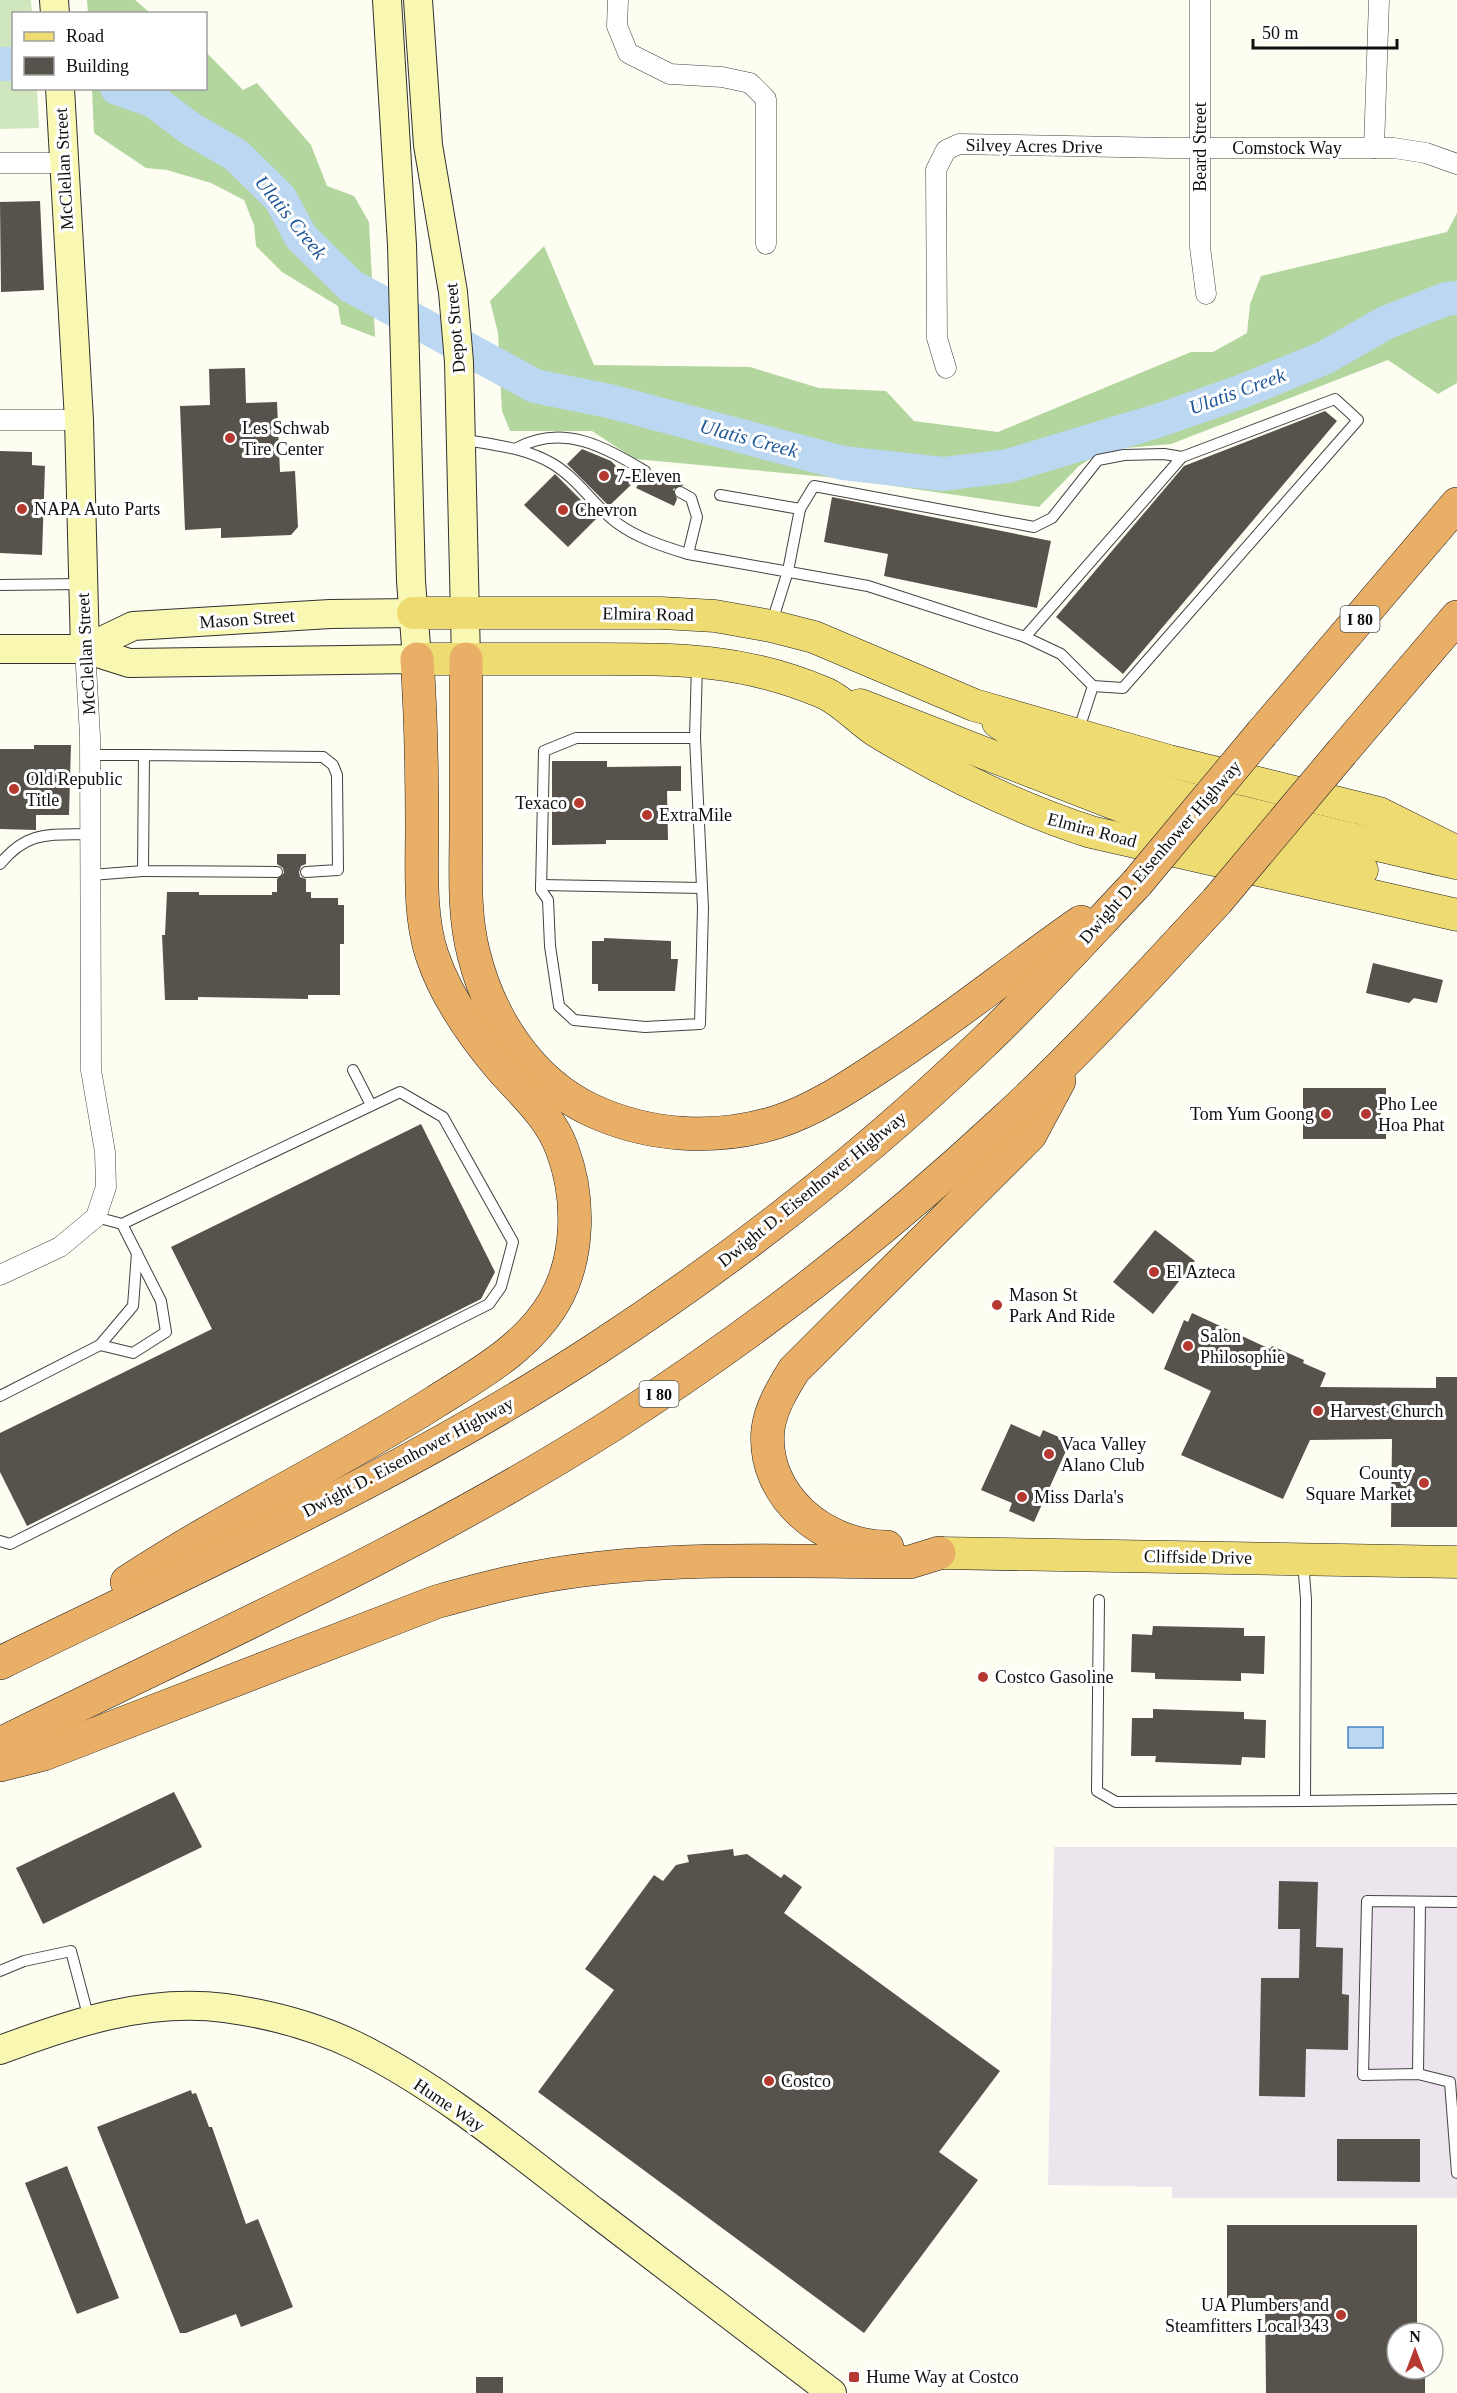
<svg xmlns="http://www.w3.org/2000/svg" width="1457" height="2393" font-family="'Times New Roman',serif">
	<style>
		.industrial { fill: #ede5ed }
		.green { fill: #cfe6be }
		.forest { fill: #b2d69e }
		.water { fill: #bbd7f2; stroke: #4785c3; stroke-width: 1.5 }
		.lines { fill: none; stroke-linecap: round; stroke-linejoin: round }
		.river { stroke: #bbd7f2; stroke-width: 34 }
		.building { fill: #57524c }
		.lane-casing { stroke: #424242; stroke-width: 12 }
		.street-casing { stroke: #424242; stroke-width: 21 }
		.secondary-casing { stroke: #313131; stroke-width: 30 }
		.primary-casing { stroke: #202020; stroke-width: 33 }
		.highway-casing { stroke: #202020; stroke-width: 34 }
		.lane { stroke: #fff; stroke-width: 10 }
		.street { stroke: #fff; stroke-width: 20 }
		.secondary { stroke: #f9f8b3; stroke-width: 28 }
		.primary { stroke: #eedc73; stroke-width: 32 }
		.highway { stroke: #e9af66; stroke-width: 33 }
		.highway-bridge-casing { stroke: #202020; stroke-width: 34; stroke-linecap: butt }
		.highway-bridge { stroke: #e9af66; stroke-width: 33 }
		.poi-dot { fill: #b53931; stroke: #fff; stroke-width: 2 }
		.labels { text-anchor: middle; stroke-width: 6; stroke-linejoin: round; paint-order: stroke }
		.shield { fill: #fff; stroke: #575757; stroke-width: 1.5 }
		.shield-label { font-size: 16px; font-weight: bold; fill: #0f0f0f }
		.street-label { font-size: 18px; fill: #0f0f0f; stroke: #fff }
		.poi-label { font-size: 18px; fill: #0f0f0f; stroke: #fff; text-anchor: start }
		.water-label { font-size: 20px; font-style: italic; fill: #215898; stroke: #fff }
	</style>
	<rect width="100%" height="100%" fill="#fefdf2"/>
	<polygon class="industrial" points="1054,1847 1457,1847 1457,2198 1172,2198 1172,2187 1048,2185"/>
	<polygon class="green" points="0,0 31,0 32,13 14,14 14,88 37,89 39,128 0,129"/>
	<g class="forest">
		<polygon points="87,0 135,0 150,13 88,13"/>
		<polygon points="206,47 208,54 243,90 257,83 311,145 327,186 354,196 369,222 375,337 341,324 338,306 282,272 256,246 254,225 244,200 211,183 167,170 146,168 94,133 92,89 206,88"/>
		<polygon points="1457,213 1457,383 1438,394 1388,360 1171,444 1104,450 1079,466 1039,507 838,478 635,459 592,431 510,431 502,411 498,333 490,301 544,246 594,365 750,367 819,388 886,391 914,421 998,432 1191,352 1213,352 1247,333 1250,304 1261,276 1447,232"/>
	</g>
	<rect class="water" x="1348" y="1727" width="35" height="21"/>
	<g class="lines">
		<g class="river">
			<polyline points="0,64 14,64"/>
			<polyline points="117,88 154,101 191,129 236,155 280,198 301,237 351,286 535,386 609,401 843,463 943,474 1008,466 1160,420 1240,392 1324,358 1385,323 1446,299 1457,298"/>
		</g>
	</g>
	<g class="building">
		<polygon points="40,201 44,290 1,292 0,202"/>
		<polygon points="245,368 246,403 277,402 280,472 295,471 298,527 291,535 221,538 221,528 185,530 180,406 210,405 209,369"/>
		<polygon points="1325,411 1337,421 1123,674 1056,617 1184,466"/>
		<polygon points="582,449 611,461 633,483 609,506 567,464"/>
		<polygon points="0,451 32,452 32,465 45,466 42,555 0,553"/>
		<polygon points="652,470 684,485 673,489 677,499 674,506 636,488 642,478 651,475"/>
		<polygon points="555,474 598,517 568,547 524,505"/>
		<polygon points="832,497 1051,541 1037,608 884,576 888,554 824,542"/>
		<polygon points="34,745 71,745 69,815 36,815 36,830 0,829 0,749 34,749"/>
		<polygon points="552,761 607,761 607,767 681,766 681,791 667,791 668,840 606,840 606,844 552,845"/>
		<polygon points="277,854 306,854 306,864 301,866 299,872 300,877 306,879 306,892 311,892 311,898 338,898 338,905 344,905 344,944 340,944 340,995 308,995 308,999 198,997 198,1000 165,1000 162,935 165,935 167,892 199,892 199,895 272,895 272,892 277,892 277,879 284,873 283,868 277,864"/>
		<polygon points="604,938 671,941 671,959 678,959 675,991 598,991 598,984 592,984 592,941 604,941"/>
		<polygon points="1373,963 1443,980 1437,1003 1414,998 1409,1003 1366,993"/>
		<polygon points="1303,1088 1386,1088 1386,1107 1379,1116 1386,1121 1386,1139 1303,1139"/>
		<polygon points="421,1124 495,1272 481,1299 27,1526 0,1472 0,1433 212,1329 171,1247"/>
		<polygon points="1155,1230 1195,1261 1153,1314 1113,1282"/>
		<polygon points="1192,1313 1270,1349 1272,1346 1304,1360 1303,1363 1326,1373 1320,1387 1436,1388 1436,1377 1457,1377 1457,1527 1391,1527 1392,1439 1310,1440 1283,1499 1181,1455 1211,1391 1164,1369 1184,1320 1188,1322"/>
		<polygon points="1011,1424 1040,1437 1043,1430 1070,1442 1034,1522 1009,1511 1012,1503 981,1490"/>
		<polygon points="1153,1626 1244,1628 1244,1636 1265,1636 1264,1674 1241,1673 1241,1681 1155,1679 1155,1673 1131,1672 1132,1634 1152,1635"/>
		<polygon points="1153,1709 1244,1712 1244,1719 1266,1720 1265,1758 1242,1757 1241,1765 1155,1762 1156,1756 1131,1756 1132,1718 1153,1718"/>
		<polygon points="174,1792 202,1847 43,1924 16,1868"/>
		<polygon points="733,1849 734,1856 747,1854 781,1878 784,1874 802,1887 784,1913 1000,2071 939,2152 978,2180 864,2333 538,2092 614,1990 585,1969 654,1875 663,1881 676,1865 689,1862 687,1855"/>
		<polygon points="1279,1881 1318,1882 1316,1947 1343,1948 1342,1994 1349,1995 1348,2050 1306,2049 1305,2097 1259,2096 1261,1978 1299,1978 1300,1929 1278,1929"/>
		<polygon points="191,2090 192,2094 196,2093 209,2127 212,2127 246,2224 258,2219 293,2307 241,2327 236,2314 186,2333 180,2333 97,2127"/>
		<polygon points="1337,2139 1420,2139 1420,2182 1337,2181"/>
		<polygon points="67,2166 119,2298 77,2314 25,2183"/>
		<polygon points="1227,2225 1417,2225 1417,2333 1397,2333 1397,2369 1425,2369 1425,2393 1266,2393 1265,2298 1227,2298"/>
		<rect x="476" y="2377" width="27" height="16"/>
	</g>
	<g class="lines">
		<defs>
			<g id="lane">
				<path d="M461 439C492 445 525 447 553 464 578 479 594 506 617 523 637 538 665 547 688 554L868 586 1025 637 1061 654 1093 686 1078 732"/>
				<path d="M517 448C564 423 604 447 645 471"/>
				<polyline points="680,492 691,498 697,517 688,554"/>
				<polyline points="720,495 800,509"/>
				<polyline points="0,585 82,584"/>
				<polyline points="771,625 788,571 800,509 814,486 1034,527 1052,518 1098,460 1124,455 1164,454 1182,457"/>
				<polyline points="1025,637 1182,457 1335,399 1358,420 1123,688 1093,686"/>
				<polyline points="695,738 703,908 700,1024 645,1027 574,1020 559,1006 550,946 548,900 541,890 544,751 576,738 695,738 697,664"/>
				<polyline points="90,755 144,755"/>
				<path d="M0 864C28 830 50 835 91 834"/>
				<polyline points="277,872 143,871 144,755 323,757 333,765 337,775 338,870 306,872"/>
				<polyline points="91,875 143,871"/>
				<polyline points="541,885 702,888"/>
				<polyline points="353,1070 371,1105"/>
				<polyline points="100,1345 133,1306 137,1253"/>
				<polyline points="0,1396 100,1345 133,1353 166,1332 161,1301 122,1224"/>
				<polyline points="0,1541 10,1544 489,1304 501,1287 513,1242 443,1117 400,1092 122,1224 96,1217"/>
				<polyline points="1303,1562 1306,1599 1305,1801 1457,1799"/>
				<polyline points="1099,1600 1097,1791 1116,1802 1305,1801"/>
				<polyline points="1457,1902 1367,1901 1363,2075 1418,2074 1450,2082 1457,2173"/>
				<polyline points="0,1971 24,1961 71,1951 89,2019"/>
				<polyline points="1418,2074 1420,1902"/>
			</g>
			<g id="street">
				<polyline points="618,0 617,26 628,53 670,74 722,77 750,83 766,99 766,244"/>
				<polyline points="1200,0 1200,247 1206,294"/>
				<polyline points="1374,148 1379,0"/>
				<polyline points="0,163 65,163"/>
				<polyline points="946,368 937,338 936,170 946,150 959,144 1169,148 1394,148 1426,153 1457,164"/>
				<polyline points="0,420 79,420"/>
				<polyline points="0,1275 60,1247 96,1217 106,1187 105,1152 91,1070 90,736 85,649"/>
			</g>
			<g id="secondary">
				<polyline points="54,0 55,14"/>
				<polyline points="418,0 428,145 453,292 459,362 466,659"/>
				<polyline points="60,88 79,420 85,649"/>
				<polyline points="0,649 85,649 129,663 417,659 411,581 402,245 387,0"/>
				<polyline points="85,649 133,626 330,614 413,613"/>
				<path d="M0 2050C72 2023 146 1998 225 2008 268 2014 314 2026 354 2045 437 2085 521 2155 595 2212 674 2272 753 2333 832 2393"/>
			</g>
			<g id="primary">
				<polyline points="413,613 661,613 715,616 771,626 814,637 974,705 1169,761 1379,813 1457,852"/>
				<path d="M417 659C474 659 532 659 590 659 674 659 742 658 822 692 843 700 861 723 881 734 948 774 1016 808 1091 832L1457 915"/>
				<polyline points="860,705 1139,813 1362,870"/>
				<path d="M998 722C1065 771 1155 790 1233 810 1307 828 1381 847 1456 863"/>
				<polyline points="939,1553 1457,1562"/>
			</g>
			<g id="highway">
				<path d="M466 659C466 715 466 772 466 828 466 870 463 914 474 955 490 1019 530 1081 591 1110 649 1137 716 1141 777 1122 814 1110 847 1088 879 1067 949 1022 1013 969 1081 922"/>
				<polyline points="1262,733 1457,504"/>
				<polyline points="1342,752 1457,617"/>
				<path d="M887 1547C825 1547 761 1496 768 1429 771 1407 783 1388 794 1370L1030 1135 1059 1081"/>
				<path d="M127 1582C227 1516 335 1466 435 1402 479 1374 527 1348 554 1302 580 1257 580 1196 562 1149 550 1116 523 1093 501 1068 472 1034 446 997 432 955 419 916 422 869 422 828 422 772 421 716 417 659"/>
				<path d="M0 1663C202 1564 410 1471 599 1347 735 1258 864 1157 982 1044 1036 993 1086 937 1137 883"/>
				<path d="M0 1744C205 1642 419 1548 612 1425 753 1335 886 1231 1008 1117 1081 1049 1149 975 1217 901"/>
				<path d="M0 1765 44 1754 436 1602C468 1593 500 1584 533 1578 657 1554 786 1562 910 1562L939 1553"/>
			</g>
		</defs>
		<use href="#lane" class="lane-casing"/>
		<use href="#street" class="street-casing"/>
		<use href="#secondary" class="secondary-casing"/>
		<use href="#primary" class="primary-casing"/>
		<use href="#highway" class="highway-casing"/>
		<use href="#lane" class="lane"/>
		<use href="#street" class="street"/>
		<use href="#secondary" class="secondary"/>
		<use href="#primary" class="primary"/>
		<use href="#highway" class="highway"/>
		<defs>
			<g id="highway-bridge">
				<polyline points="1137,883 1262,733"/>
				<polyline points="1217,901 1342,752"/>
			</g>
		</defs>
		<use href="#highway-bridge" class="highway-bridge-casing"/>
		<use href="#highway-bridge" class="highway-bridge"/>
	</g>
	<g class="poi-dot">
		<circle cx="230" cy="438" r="6"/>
		<circle cx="604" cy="476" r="6"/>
		<circle cx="22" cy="509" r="6"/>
		<circle cx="563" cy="510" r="6"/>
		<circle cx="14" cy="789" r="6"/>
		<circle cx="579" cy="803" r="6"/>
		<circle cx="647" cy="815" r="6"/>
		<circle cx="1326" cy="1114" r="6"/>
		<circle cx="1366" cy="1114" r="6"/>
		<circle cx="1154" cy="1272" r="6"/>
		<circle cx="997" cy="1305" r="6"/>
		<circle cx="1188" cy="1346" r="6"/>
		<circle cx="1318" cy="1411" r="6"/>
		<circle cx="1049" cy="1454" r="6"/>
		<circle cx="1424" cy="1483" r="6"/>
		<circle cx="1022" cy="1497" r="6"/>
		<circle cx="983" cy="1677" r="6"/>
		<circle cx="769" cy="2081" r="6"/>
		<circle cx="1341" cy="2315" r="6"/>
		<rect x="848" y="2371" width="12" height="12" rx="3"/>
	</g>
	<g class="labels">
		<g class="shield">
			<rect x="1340.5" y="606" width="39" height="26" rx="4.5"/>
			<rect x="639.5" y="1381" width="39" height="26" rx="4.5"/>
		</g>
		<g class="shield-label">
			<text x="1360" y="625">I 80</text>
			<text x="659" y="1400">I 80</text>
		</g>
		<g class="street-label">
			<text transform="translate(1034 146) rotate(1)" y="6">Silvey Acres Drive</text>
			<text transform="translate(1200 147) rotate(-90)" y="6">Beard Street</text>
			<text x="1287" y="154">Comstock Way</text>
			<text transform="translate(64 169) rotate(-93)" y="6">McClellan Street</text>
			<text transform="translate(455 328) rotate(-95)" y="6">Depot Street</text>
			<text transform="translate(648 614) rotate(1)" y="6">Elmira Road</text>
			<text transform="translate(247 619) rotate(-4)" y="6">Mason Street</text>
			<text transform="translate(86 654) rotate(-93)" y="6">McClellan Street</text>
			<text transform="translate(1092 830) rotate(15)" y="6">Elmira Road</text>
			<text transform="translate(1160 852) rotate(-49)" y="6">Dwight D. Eisenhower Highway</text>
			<text transform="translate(812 1189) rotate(-39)" y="6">Dwight D. Eisenhower Highway</text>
			<text transform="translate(408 1457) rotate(-28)" y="6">Dwight D. Eisenhower Highway</text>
			<text transform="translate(1198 1557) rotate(1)" y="6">Cliffside Drive</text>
			<text transform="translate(449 2105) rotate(34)" y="6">Hume Way</text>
		</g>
		<g class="poi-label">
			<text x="242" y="434">Les Schwab<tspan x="242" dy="21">Tire Center</tspan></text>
			<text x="616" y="482">7-Eleven</text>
			<text x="34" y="515">NAPA Auto Parts</text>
			<text x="575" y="516">Chevron</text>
			<text x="26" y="785">Old Republic<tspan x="26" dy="21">Title</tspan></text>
			<text x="567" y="809" text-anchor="end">Texaco</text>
			<text x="659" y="821">ExtraMile</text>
			<text x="1378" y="1110">Pho Lee<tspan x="1378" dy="21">Hoa Phat</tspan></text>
			<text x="1314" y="1120" text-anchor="end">Tom Yum Goong</text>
			<text x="1166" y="1278">El Azteca</text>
			<text x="1009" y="1301">Mason St<tspan x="1009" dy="21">Park And Ride</tspan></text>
			<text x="1200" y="1342">Salon<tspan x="1200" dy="21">Philosophie</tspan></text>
			<text x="1330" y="1417">Harvest Church</text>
			<text x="1061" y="1450">Vaca Valley<tspan x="1061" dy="21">Alano Club</tspan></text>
			<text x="1412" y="1479" text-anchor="end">County<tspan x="1412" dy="21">Square Market</tspan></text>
			<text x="1034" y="1503">Miss Darla's</text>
			<text x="995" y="1683">Costco Gasoline</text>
			<text x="781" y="2087">Costco</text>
			<text x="1329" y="2311" text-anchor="end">UA Plumbers and<tspan x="1329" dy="21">Steamfitters Local 343</tspan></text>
			<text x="866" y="2383">Hume Way at Costco</text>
		</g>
		<g class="water-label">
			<text transform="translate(291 217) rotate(51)" y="7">Ulatis Creek</text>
			<text transform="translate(1237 391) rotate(-20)" y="7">Ulatis Creek</text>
			<text transform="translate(749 438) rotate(15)" y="7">Ulatis Creek</text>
		</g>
	</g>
	<rect x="12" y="12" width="195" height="78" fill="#ffffff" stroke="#9f9f9f" stroke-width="1.5"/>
	<rect x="24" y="32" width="30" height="9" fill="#eedc73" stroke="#9f9f9f" stroke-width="1.5"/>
	<text x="66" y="42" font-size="18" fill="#0f0f0f">Road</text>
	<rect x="24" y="57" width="30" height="18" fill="#57524c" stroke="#9f9f9f" stroke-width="1.5"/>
	<text x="66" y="72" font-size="18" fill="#0f0f0f">Building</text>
	<g transform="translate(1415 2351)"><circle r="28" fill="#ffffff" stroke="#9f9f9f" stroke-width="1.5"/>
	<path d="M0-4.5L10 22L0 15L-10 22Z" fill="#b53931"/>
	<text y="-9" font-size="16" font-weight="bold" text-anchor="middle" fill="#0f0f0f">N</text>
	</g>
	<path d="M1253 39v9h144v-9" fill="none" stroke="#0f0f0f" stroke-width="3"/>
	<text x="1262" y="39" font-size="18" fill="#0f0f0f" stroke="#ffffff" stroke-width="4.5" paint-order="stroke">50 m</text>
</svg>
